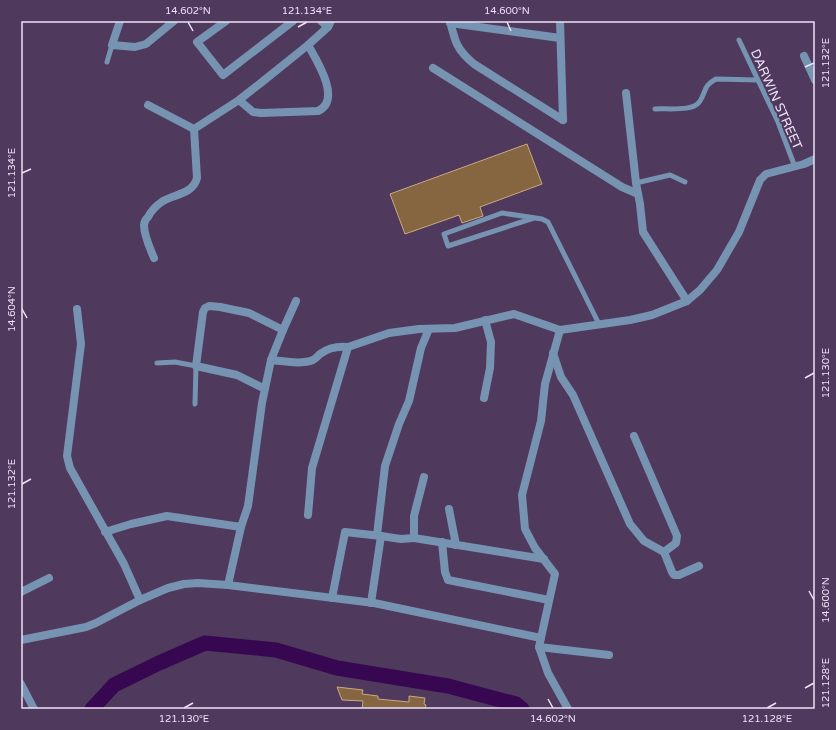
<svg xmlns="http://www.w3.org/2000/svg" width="836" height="730" font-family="'Varela Round',sans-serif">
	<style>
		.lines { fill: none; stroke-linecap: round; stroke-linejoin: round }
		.river { stroke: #380751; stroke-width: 15 }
		.building { fill: #856641; stroke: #caa982 }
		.lane { stroke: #7693b1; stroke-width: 5 }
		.street { stroke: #7693b1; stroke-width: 8 }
		.ticks { fill: none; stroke: #eee1f8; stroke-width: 1.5 }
		.labels { text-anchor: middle; stroke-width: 4; stroke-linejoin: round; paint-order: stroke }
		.street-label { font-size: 13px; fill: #eee1f8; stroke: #4f395d }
		.neatline { fill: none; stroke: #eee1f8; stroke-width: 1.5 }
		.ticks-label { font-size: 10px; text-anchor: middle; fill: #eee1f8 }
	</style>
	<rect width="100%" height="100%" fill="#4f395d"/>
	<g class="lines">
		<polyline class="river" points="92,709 114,685 159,663 205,643 276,650 337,668 448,686 516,704 522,709"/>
	</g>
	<g class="building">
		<polygon points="527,144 542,184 480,207 483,216 462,223 459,215 405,234 390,194"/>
		<polygon points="337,687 363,690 362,694 378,696 378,699 409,702 409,696 425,698 424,704 426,705 425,709 362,709 363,701 342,700"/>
	</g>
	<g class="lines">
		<g class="lane">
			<polyline points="739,40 778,122 795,167"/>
			<polyline points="107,62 112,45"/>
			<path d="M655 109C667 108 694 112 700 101 707 90 703 86 716 79L757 80"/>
			<polyline points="636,183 670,175 685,182"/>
			<polyline points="534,218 448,246 444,234 502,213 542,219 548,222 599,324"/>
			<polyline points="157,363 175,362 196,366 195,404"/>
		</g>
		<g class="street">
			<polyline points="120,21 112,45 135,47 146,44 174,21"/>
			<polyline points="226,21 197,42 223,75 293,21"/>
			<polyline points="321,21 328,27"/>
			<path d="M450 21C455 42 457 50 474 64L563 120"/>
			<polyline points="560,21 563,120"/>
			<polyline points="450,23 560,38"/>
			<polyline points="804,56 815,80"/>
			<polyline points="433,68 622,187 638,194"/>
			<polyline points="626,93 636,183 640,204 643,232 687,301"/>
			<path d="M239 100 253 112 261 113 318 111C342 100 317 61 308 45"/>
			<polyline points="148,105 194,129"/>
			<path d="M154 258C150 248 144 236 144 225 144 222 146 219 148 217 151 211 157 205 163 201 175 194 193 194 197 178L194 129 239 100 262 82 308 45 328 27 331 21"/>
			<polyline points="77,309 81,344 67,456 70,468 124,564 140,600"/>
			<polyline points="283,330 296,301"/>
			<polyline points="553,353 561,377 573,395 630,524 644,541 664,552 672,572 674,575 679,575 699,566"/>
			<path d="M271 360C284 361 301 365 313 360 315 359 318 356 320 354 328 348 338 346 348 347"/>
			<polyline points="484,398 490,368 491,342 485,320"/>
			<polyline points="634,436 677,536 676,543 664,552"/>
			<polyline points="424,477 414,516 414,538 544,559"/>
			<polyline points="449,509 456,545"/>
			<polyline points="308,515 312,468 348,347 389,333 419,329 455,328 514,314 560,330"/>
			<polyline points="105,532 131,524 167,516 241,527 248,506 262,403 271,360 283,330 249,313 220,307 209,306 205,308 203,312 196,366 237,375 265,389"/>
			<polyline points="377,535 385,466 399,424 409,401 421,348 429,329"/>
			<polyline points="442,542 445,572 448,580 549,600"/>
			<polyline points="228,585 241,527"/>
			<polyline points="21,592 49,578"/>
			<polyline points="332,598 345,532 381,536"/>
			<polyline points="371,603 381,536 401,539 414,538"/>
			<polyline points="21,640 86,627 96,623 140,600 168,588 184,584 198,583 228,585 374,603 541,638"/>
			<polyline points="539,647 609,655"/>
			<polyline points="21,684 34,709"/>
			<polyline points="568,709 548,673 539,647 555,574 535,548 525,529 522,495 541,421 545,384 560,330 630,320 652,315 687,301 700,290 717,270 739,232 760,180 766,174 804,164 815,159"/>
		</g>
	</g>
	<path class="ticks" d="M188 22 193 31M507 22 511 31M298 27 307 22M805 67 814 63M22 173 31 169M22 309 27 318M805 378 814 373M22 484 31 479M809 591 814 600M805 688 814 683M548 699 553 708M184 708 193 703M767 708 776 703"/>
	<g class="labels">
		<g class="street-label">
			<text transform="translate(777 99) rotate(66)" y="5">DARWIN STREET</text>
		</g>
	</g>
	<rect width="836" height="730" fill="none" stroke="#4f395d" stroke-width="44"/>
	<rect x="22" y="22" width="792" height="686" class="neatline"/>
	<g class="ticks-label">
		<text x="188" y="14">14.602°N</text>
		<text x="307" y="14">121.134°E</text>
		<text x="507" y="14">14.600°N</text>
		<text transform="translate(825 63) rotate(-90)" y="4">121.132°E</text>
		<text transform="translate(11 173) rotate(-90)" y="4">121.134°E</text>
		<text transform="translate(11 309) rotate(-90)" y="4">14.604°N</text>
		<text transform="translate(825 373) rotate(-90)" y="4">121.130°E</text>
		<text transform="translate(11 484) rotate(-90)" y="4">121.132°E</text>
		<text transform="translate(825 600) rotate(-90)" y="4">14.600°N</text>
		<text transform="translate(825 683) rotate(-90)" y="4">121.128°E</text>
		<text x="184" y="722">121.130°E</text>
		<text x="553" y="722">14.602°N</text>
		<text x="767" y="722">121.128°E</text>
	</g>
</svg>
